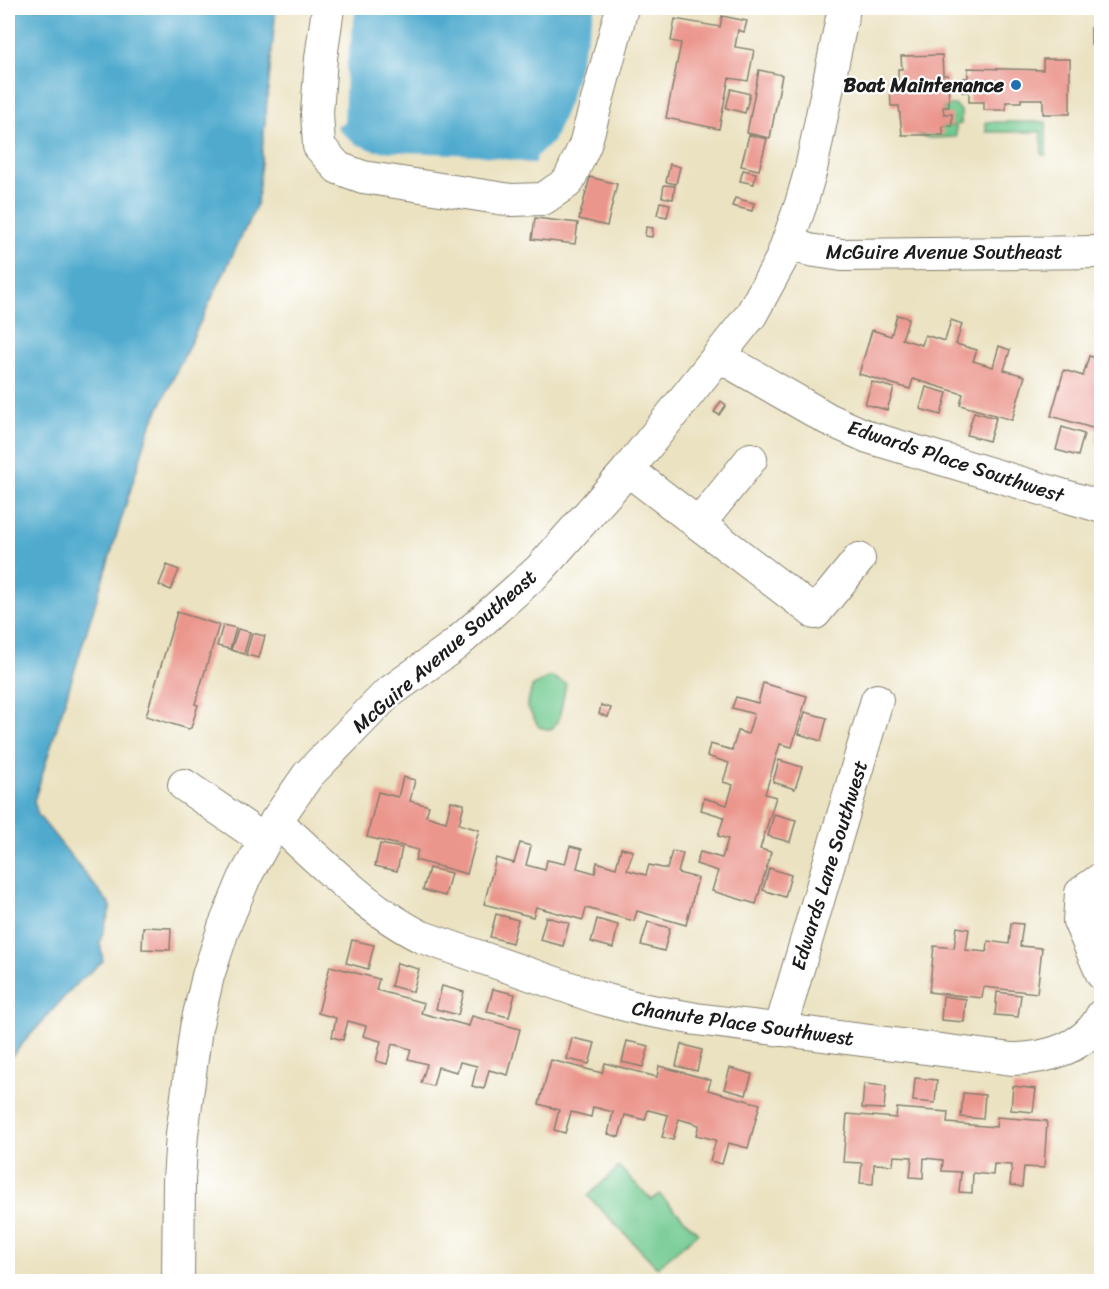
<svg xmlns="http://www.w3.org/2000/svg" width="1109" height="1289" font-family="Sriracha,sans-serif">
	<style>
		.green { fill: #72ca91; stroke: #477356; stroke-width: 1.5 }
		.water { fill: #50aace; stroke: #366375; stroke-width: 1.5 }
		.pier { fill: #ebe2c1 }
		.building { fill: #eb968d }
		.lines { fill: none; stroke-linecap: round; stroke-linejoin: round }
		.minor-casing { stroke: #847f6e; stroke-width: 34 }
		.minor { stroke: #fff; stroke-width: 32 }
		.poi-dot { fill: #1f6fb2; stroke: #fff; stroke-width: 2 }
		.labels { text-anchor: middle; stroke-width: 4.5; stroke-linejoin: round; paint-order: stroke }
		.poi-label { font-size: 20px; font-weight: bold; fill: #1c1c1c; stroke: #fff; text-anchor: end }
		.street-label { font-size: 20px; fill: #1c1c1c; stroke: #fff }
	</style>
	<rect width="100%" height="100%" fill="#fff"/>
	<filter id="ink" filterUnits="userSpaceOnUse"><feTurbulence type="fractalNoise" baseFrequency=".0167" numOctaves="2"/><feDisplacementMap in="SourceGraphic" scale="12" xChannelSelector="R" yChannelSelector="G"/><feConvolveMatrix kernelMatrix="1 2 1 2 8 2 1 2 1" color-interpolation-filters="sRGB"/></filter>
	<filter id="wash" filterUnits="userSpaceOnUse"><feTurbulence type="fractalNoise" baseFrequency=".008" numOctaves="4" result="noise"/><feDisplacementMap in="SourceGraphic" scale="24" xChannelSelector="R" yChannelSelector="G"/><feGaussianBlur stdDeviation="1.35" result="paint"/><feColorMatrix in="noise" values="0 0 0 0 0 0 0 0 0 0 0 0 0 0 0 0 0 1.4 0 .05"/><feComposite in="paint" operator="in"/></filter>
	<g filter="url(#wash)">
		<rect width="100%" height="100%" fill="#ebe2c1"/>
		<g class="green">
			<polygon points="949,105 955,105 961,111 961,124 956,125 956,137 929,138 917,135 943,126 952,126 944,114 943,107 949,107"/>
			<polygon points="986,122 1046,122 1046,155 1042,155 1041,132 986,132"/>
			<polygon points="550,676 566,684 559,719 551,730 539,727 527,706 532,687"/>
			<polygon points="619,1167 652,1200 659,1194 698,1233 657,1267 588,1196"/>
		</g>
		<g class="water">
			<polygon points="8,8 276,8 257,204 150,427 34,801 38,815 111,906 100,942 103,961 75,985 8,1060"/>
			<polygon points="351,8 605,8 544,178 498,169 356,152 337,127"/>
		</g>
		<polygon class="pier" points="348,8 356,8 346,69 344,123 337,126 339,130 356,144 375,151 478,155 535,164 537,156 553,142 570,100 595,8 608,8 576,126 571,133 566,150 545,181 540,184 526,185 515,177 502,172 440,165 390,164 354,155 334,127"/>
		<g id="blocks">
			<g class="building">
				<polygon points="722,16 747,21 744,32 738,30 735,47 754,50 748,81 729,78 719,129 666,118 681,43 671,41 675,19 720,27"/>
				<rect x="1091" y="28" width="11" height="17"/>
				<polygon points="942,55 943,75 948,75 949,105 949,107 943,107 944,114 952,114 952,126 943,126 943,135 902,135 899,106 891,106 890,85 898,85 898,69 902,69 901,56"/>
				<polygon points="1043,59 1070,59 1070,114 1043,114 1043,99 1021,99 1021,102 1006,102 1006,110 984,110 984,102 969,102 969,92 962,92 962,78 968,78 968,68 1043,70"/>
				<polygon points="759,70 782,75 770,138 747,133"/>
				<polygon points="731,89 750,94 745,113 726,108"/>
				<polygon points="749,135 767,139 759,170 741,166"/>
				<polygon points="670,164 680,167 676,184 666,182"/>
				<polygon points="743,170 756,173 754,184 740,181"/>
				<polygon points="590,177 617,184 607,226 579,219"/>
				<polygon points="664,185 675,186 673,199 662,197"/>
				<polygon points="735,198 754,203 752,211 732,206"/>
				<polygon points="660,202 670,204 667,217 657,215"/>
				<polygon points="535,218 578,223 575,244 532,239"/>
				<polygon points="646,227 653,228 652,237 645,236"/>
				<polygon points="897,315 909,318 902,339 922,345 925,335 945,341 951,320 962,324 956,344 977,350 973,361 993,367 999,346 1010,350 1004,370 1025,376 1012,420 960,405 963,394 913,379 910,389 859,374 872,330 891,336"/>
				<polygon points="1089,356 1101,359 1095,379 1102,381 1102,443 1095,441 1099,430 1051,416 1064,370 1083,376"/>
				<polygon points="872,382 894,388 887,410 865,404"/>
				<polygon points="926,387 947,393 941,415 920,409"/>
				<polygon points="721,401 726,405 719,415 714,412"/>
				<polygon points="974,412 996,418 989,441 967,435"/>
				<polygon points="1062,427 1084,434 1078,456 1056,450"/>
				<polygon points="167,565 179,570 171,590 159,585"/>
				<polygon points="177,612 219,625 195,704 198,705 191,728 188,729 146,716"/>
				<polygon points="223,625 236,628 230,649 217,646"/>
				<polygon points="238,629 250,632 244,654 231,650"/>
				<polygon points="252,633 265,636 259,658 246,655"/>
				<polygon points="763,683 807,696 792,747 780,744 765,794 776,797 760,849 771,852 756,904 712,891 718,871 696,864 700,852 722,858 728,839 718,836 724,817 701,810 704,798 727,805 733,785 723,782 729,763 707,756 710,744 732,750 738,731 748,734 754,714 732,708 736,697 758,703"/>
				<polygon points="601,705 611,708 608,717 599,714"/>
				<polygon points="805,712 827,718 821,741 799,734"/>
				<polygon points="779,760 802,767 795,789 773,782"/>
				<polygon points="403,777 415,780 410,801 429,806 426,816 446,822 451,801 464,804 459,824 479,830 467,874 415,860 418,850 367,837 378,792 398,797"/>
				<polygon points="774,814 796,820 790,842 768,836"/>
				<polygon points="520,843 531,846 526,865 545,870 547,860 565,864 570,846 582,849 577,868 595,873 597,862 616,868 621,848 633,851 627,870 646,875 649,865 667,869 672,851 683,853 678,873 698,878 686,925 637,911 634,921 586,908 583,920 536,907 533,917 484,904 496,858 514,863"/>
				<polygon points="380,844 402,848 397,871 375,866"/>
				<polygon points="429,868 451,873 445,896 423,890"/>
				<polygon points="769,868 791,875 785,897 763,890"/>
				<polygon points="496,914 518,920 512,943 490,937"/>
				<polygon points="546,917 569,923 563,946 540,940"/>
				<polygon points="597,919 618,925 613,948 591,942"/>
				<polygon points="648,922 670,928 664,951 641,945"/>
				<polygon points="1011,923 1023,924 1020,946 1042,948 1037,993 984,987 982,998 929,992 934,946 954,948 957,927 969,929 966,950 987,952 988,941 1009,944"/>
				<polygon points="143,927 171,928 170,950 142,949"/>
				<polygon points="352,940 374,945 368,969 346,963"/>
				<polygon points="397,963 419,969 413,992 391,986"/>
				<polygon points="330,966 379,979 376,990 424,1003 421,1013 469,1026 472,1016 520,1029 508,1075 489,1070 484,1089 472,1086 477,1066 460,1062 457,1072 438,1067 433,1086 421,1083 427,1064 408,1059 411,1049 392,1044 387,1064 376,1061 381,1041 363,1036 366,1026 348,1021 343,1040 332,1037 336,1018 318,1013"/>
				<polygon points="442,986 464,992 458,1015 436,1009"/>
				<polygon points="493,989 515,994 509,1017 487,1012"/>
				<polygon points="997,992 1021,995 1018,1017 995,1015"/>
				<polygon points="943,996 966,999 964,1022 941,1020"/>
				<polygon points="572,1038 595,1043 589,1064 567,1059"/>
				<polygon points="627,1041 649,1046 643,1067 622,1062"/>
				<polygon points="681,1044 702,1050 697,1071 676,1066"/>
				<polygon points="551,1060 602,1073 605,1063 657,1077 659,1066 711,1080 708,1090 760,1104 748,1148 728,1143 722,1164 710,1161 716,1140 696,1135 699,1125 679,1119 673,1140 662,1137 668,1115 648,1110 645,1120 625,1115 619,1137 608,1134 613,1112 593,1107 591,1117 571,1112 565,1133 554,1130 559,1110 539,1104"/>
				<polygon points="730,1068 752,1074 746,1095 724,1089"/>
				<polygon points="915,1078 937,1080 935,1103 913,1101"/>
				<polygon points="864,1084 886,1086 884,1109 862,1108"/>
				<polygon points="1013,1086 1036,1089 1033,1112 1011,1110"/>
				<polygon points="963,1093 985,1095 983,1119 961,1117"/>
				<polygon points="897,1108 948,1112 947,1123 996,1127 997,1117 1047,1121 1044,1168 1024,1167 1022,1187 1010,1185 1012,1165 994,1164 993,1175 973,1173 972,1193 959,1192 961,1172 942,1171 943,1160 924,1158 923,1178 910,1177 912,1157 894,1156 893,1165 874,1164 873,1184 860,1183 862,1163 843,1162 847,1114 896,1118"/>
			</g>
		</g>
	</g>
	<g filter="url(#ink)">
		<use href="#blocks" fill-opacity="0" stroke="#847f6e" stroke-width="1.5"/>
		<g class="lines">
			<defs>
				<g id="minor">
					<polyline points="328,8 321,58 317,113 319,146 338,168 363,177 511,200 543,199 568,182 585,145 622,8"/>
					<polyline points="788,243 809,250 842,255 1102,252"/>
					<polyline points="719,356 828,419 868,437 1102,507"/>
					<polyline points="628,470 815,613 859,559"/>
					<polyline points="699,524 751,459"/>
					<polyline points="184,785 264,840"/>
					<path d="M276 821C320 861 369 911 422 937L599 998 641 1009 696 1019 1012 1059C1046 1059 1086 1048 1102 1015"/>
					<polyline points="1102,878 1081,893 1079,921 1102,974"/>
					<polyline points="780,1030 877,700"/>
					<polyline points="178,1282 179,1180 182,1134 196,1028 208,976 224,927 244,879 276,821 308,775 387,694 455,645 539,570 626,472 751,315 781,260 801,204 811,169 844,8"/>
				</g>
			</defs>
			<use href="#minor" class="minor-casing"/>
			<use href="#minor" class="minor"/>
		</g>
	</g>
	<circle class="poi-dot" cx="1016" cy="85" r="6"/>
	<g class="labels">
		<g class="poi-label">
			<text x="1004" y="92">Boat Maintenance</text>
		</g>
		<g class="street-label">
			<text x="944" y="259">McGuire Avenue Southeast</text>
			<text transform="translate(956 461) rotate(18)" y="7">Edwards Place Southwest</text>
			<text transform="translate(444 651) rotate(-41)" y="7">McGuire Avenue Southeast</text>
			<text transform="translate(829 865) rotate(-73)" y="7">Edwards Lane Southwest</text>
			<text transform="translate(743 1023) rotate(8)" y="7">Chanute Place Southwest</text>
		</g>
	</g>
	<rect width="1109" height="1289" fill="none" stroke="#fff" stroke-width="30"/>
</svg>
